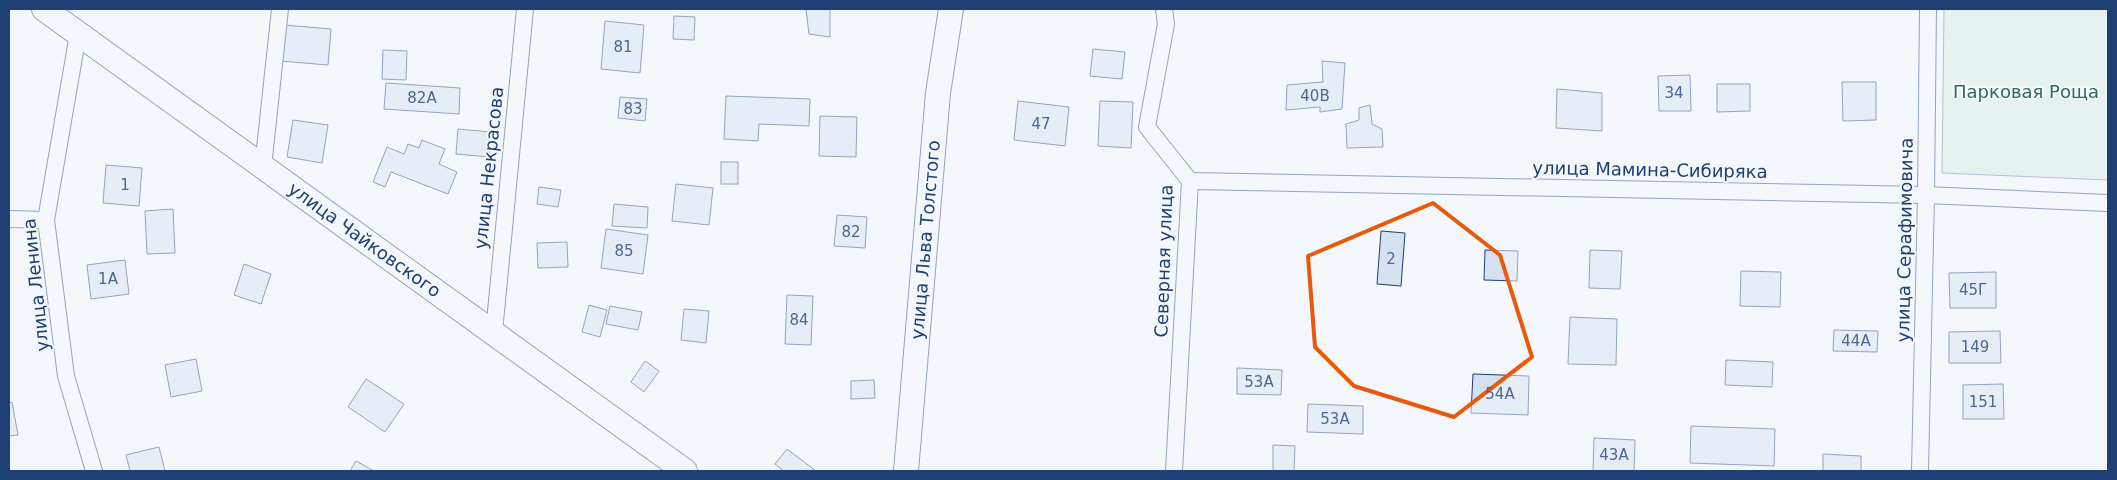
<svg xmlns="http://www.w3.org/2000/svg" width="2117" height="480" font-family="'DejaVu Sans',sans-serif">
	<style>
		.green { fill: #d7e8df; stroke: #687fa3 }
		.building { fill: #d5e0f0; stroke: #1d3f73 }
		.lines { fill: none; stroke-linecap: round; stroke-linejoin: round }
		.street-casing { stroke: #1d3f73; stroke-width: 18 }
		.secondary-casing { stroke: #1d3f73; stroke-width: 26 }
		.street { stroke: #f4f7fb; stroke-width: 16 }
		.secondary { stroke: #f4f7fb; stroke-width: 24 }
		.marked { fill: none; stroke: #e8590c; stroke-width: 4; stroke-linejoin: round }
		.labels { text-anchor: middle; stroke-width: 4; stroke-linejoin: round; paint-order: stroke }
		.number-label { font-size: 15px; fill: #4b6792 }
		.park-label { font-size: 18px; fill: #2c6c60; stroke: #f4f7fb }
		.street-label { font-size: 18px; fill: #1d3f73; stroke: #f4f7fb }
	</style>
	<rect width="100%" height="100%" fill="#f4f7fb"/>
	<polygon class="green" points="1944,9 2108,9 2108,180 1942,173"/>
	<g class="building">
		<polygon points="806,9 830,9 830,37 809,34"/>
		<polygon points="674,16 695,17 694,40 673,39"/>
		<polygon points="605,21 644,25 640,73 601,69"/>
		<polygon points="284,25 331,29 328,65 281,61"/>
		<polygon points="1093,49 1125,52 1122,79 1090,76"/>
		<polygon points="383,50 407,51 406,80 382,79"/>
		<polygon points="1322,61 1345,63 1342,109 1320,112 1320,107 1286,110 1287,85 1323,82"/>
		<polygon points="1690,75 1691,111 1659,111 1658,76"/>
		<polygon points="1842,82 1876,82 1876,120 1843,121"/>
		<polygon points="386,83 460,88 459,114 384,109"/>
		<polygon points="1717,84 1750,84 1750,111 1717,112"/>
		<polygon points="1557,89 1602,93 1602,131 1556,128"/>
		<polygon points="726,96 810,99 809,126 759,124 758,141 724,139"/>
		<polygon points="620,97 647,99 645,121 618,118"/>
		<polygon points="1018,101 1069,107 1065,146 1014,140"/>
		<polygon points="1100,101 1133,102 1131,148 1098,146"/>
		<polygon points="1370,105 1372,124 1382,129 1383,147 1347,148 1346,124 1359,120 1359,108"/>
		<polygon points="820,116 857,117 856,157 819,156"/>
		<polygon points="293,120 328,125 322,163 287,157"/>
		<polygon points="458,129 490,132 489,157 456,154"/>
		<polygon points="422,140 445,149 439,164 457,172 448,194 391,172 385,187 373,182 387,147 404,154 408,144 419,148"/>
		<rect x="721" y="162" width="17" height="22"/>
		<polygon points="106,165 142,168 139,206 103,203"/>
		<polygon points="676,184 713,188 709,225 672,221"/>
		<polygon points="539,187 561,190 558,207 537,204"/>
		<polygon points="614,204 648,207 647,228 612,226"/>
		<polygon points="173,209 175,253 147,254 145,211"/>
		<polygon points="837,215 867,217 865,248 834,246"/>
		<polygon points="606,229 648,235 643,274 601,268"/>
		<polygon points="1381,231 1405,233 1401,286 1377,284"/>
		<polygon points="567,242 568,267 538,268 537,243"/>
		<polygon points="1485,250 1518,251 1517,281 1484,280"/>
		<polygon points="1590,250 1622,251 1620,289 1589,288"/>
		<polygon points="125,260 129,294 91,299 87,265"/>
		<polygon points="244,264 271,274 261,304 234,295"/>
		<polygon points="1741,271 1781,272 1780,307 1740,306"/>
		<polygon points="1996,272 1996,308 1950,308 1949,273"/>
		<polygon points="787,295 813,296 811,345 785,344"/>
		<polygon points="589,305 607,310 600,337 582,332"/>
		<polygon points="610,306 642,312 638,330 606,324"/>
		<polygon points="684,309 709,311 706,343 681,340"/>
		<polygon points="1570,317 1617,319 1616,365 1568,364"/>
		<polygon points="1834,330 1878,331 1877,352 1833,351"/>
		<polygon points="2000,331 2001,363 1949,363 1949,332"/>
		<polygon points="196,359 202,391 171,397 165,365"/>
		<polygon points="1726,360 1773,362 1772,387 1725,385"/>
		<polygon points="645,361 659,371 644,392 631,382"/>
		<polygon points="1237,368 1282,370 1281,395 1237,394"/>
		<polygon points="1473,374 1529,376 1528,415 1471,413"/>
		<polygon points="366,379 404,404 385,432 348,407"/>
		<polygon points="874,380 875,398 851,399 851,381"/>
		<polygon points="2003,384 2004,419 1963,419 1963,385"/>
		<polygon points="12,402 18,435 9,436 9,403"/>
		<polygon points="1308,404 1363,406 1363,434 1307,432"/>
		<polygon points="1691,426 1775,429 1774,466 1690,463"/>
		<polygon points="1594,438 1635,440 1634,471 1593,471"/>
		<polygon points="1273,445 1295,446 1294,471 1273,471"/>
		<polygon points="159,447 165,471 130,471 126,455"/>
		<polygon points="787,449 816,471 784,471 775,464"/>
		<polygon points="1823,454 1861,456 1861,471 1823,471"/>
		<polygon points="356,461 374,471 350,471"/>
	</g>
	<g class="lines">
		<defs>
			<g id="street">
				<polyline points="1164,9 1166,24 1147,127 1190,181 1174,471"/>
				<polyline points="78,34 46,220 66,376 94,471"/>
				<polyline points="263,167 280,9"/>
				<polyline points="1190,181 1926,195 2108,203"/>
				<polyline points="9,219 46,220"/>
				<polyline points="494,332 525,9"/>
				<polyline points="1920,471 1926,195 1928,9"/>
			</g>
			<g id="secondary">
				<path id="s1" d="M44 9 685 471"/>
				<path id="s2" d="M906 471 938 93 951 9"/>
			</g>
		</defs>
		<use href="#street" class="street-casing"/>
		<use href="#secondary" class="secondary-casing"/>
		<use href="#street" class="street"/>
		<use href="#secondary" class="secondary"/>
	</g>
	<path d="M0 0H2117V480H0ZM1433 203 1500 255 1532 357 1454 417 1354 386 1315 347 1308 256Z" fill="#f4f7fb" fill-opacity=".55" fill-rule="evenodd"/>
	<path class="marked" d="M1433 203 1500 255 1532 357 1454 417 1354 386 1315 347 1308 256Z"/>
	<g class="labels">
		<g class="number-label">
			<text x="623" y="52">81</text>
			<text x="1674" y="98">34</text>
			<text x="1315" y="101">40В</text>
			<text x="422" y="103">82А</text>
			<text x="633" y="114">83</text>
			<text x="1041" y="129">47</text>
			<text x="125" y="190">1</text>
			<text x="851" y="237">82</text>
			<text x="624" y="256">85</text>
			<text x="1391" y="264">2</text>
			<text x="108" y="284">1А</text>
			<text x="1973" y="295">45Г</text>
			<text x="799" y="325">84</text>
			<text x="1856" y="346">44А</text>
			<text x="1975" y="352">149</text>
			<text x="1259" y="387">53А</text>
			<text x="1500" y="399">54А</text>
			<text x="1983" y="407">151</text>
			<text x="1335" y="424">53А</text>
			<text x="1614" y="460">43А</text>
		</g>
		<g class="park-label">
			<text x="2026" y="98">Парковая Роща</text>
		</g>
		<g class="street-label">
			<text transform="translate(489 168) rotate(-84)" y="6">улица Некрасова</text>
			<text transform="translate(1650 170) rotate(1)" y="6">улица Мамина-Сибиряка</text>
			<text dy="6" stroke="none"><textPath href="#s1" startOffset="395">улица Чайковского</textPath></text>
			<text dy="6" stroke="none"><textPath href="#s2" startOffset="232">улица Льва Толстого</textPath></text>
			<text transform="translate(1905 240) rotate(-89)" y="6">улица Серафимовича</text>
			<text transform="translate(1164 261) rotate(-88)" y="6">Северная улица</text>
			<text transform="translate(36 285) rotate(-96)" y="6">улица Ленина</text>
		</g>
	</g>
	<rect width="2117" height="480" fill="none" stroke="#1d3f73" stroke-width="20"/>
</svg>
